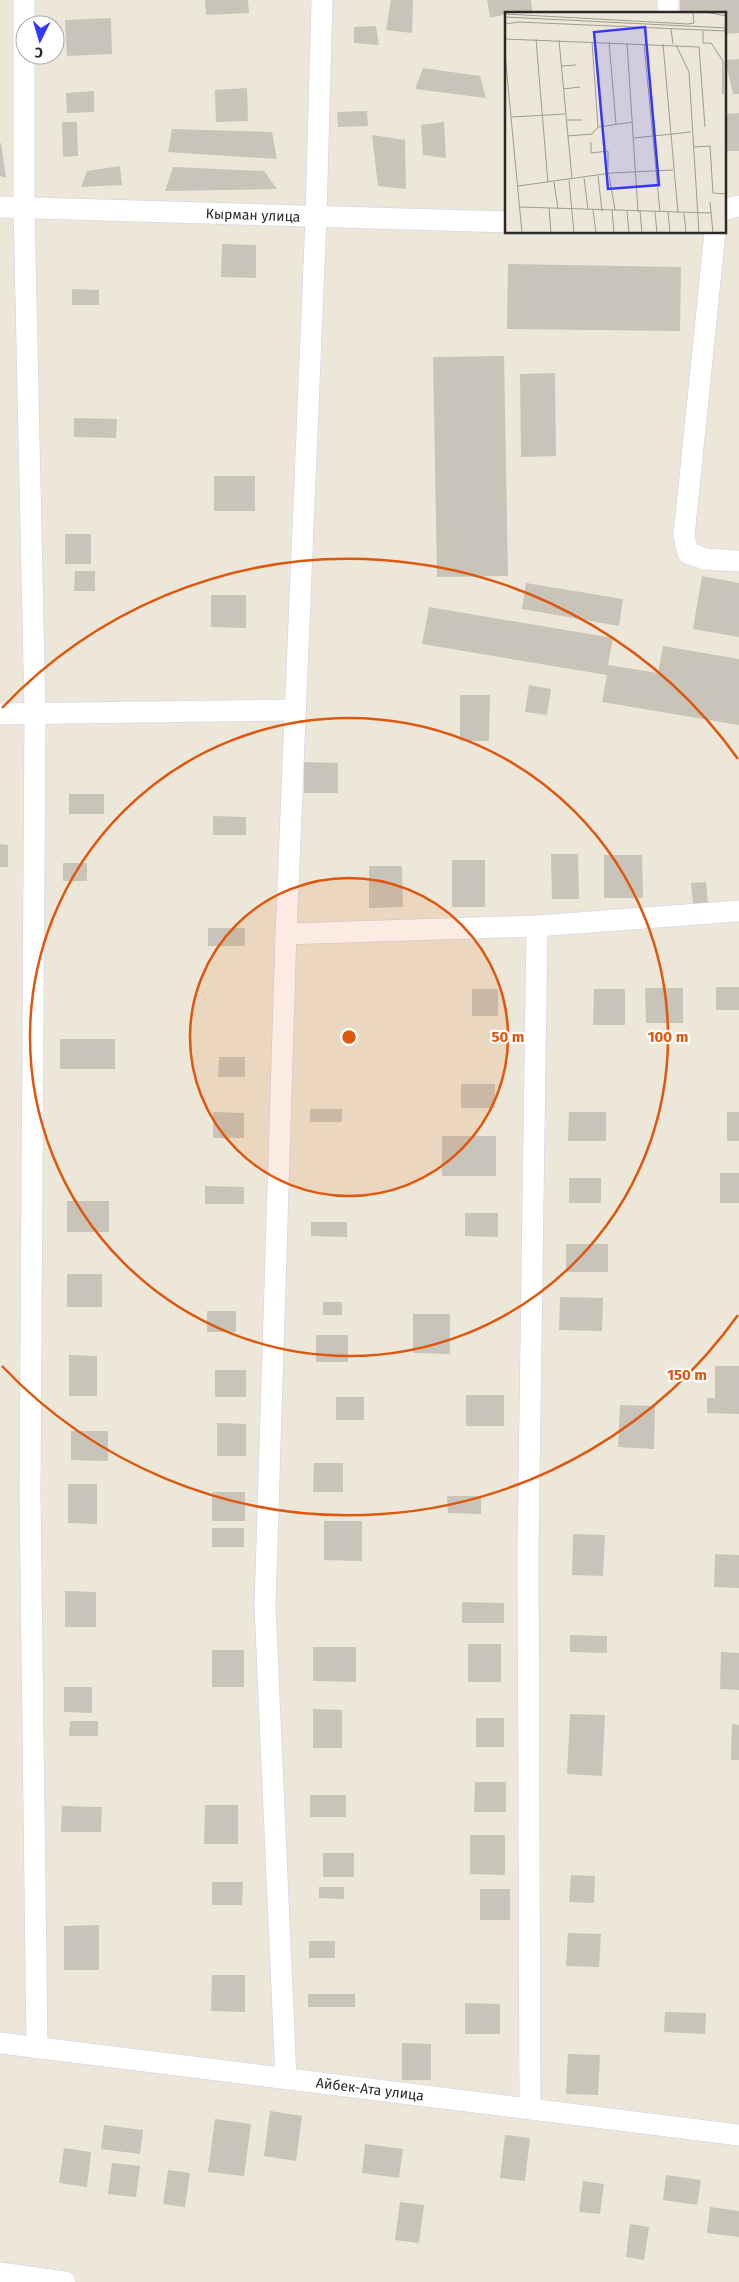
<svg xmlns="http://www.w3.org/2000/svg" width="739" height="2282" font-family="'Fira Sans',sans-serif">
	<style>
		.building { fill: #c8c4b9 }
		.lines { fill: none; stroke-linecap: round; stroke-linejoin: round }
		.minor-casing { stroke: #cecee4; stroke-width: 22 }
		.minor { stroke: #fff; stroke-width: 21 }
		.ring { fill: none; stroke: #de570d; stroke-width: 2.5 }
		.labels { text-anchor: middle; stroke-width: 4.5; stroke-linejoin: round; paint-order: stroke }
		.street-label { font-size: 14px; fill: #292929; stroke: #fff }
		.inset-road { fill: none; stroke: #9f9b93; stroke-width: 1 }
		.view { fill: #3438ff; fill-opacity: 0.15; stroke: #3438ff; stroke-width: 2.5 }
		.inset-edge { fill: none; stroke: #292929; stroke-width: 2.5 }
		.centre { fill: #de570d; stroke: #fff; stroke-width: 2.5 }
		.ring-label { font-size: 15px; text-anchor: middle; font-weight: bold; fill: #de570d; stroke: #fff; stroke-width: 4.5; stroke-linejoin: round; paint-order: stroke }
	</style>
	<rect width="100%" height="100%" fill="#ede7d9"/>
	<g class="building">
		<polygon points="205,0 248,0 249,13 206,15"/>
		<polygon points="391,0 413,0 412,33 386,30"/>
		<polygon points="487,0 531,0 533,14 507,14 490,18"/>
		<polygon points="680,0 739,0 739,33 725,34 725,14 680,14"/>
		<polygon points="111,18 112,54 67,56 65,20"/>
		<polygon points="376,26 379,45 354,43 354,27"/>
		<polygon points="739,59 739,94 733,94 725,60"/>
		<polygon points="423,68 480,76 486,98 415,89"/>
		<polygon points="247,88 248,121 216,122 215,90"/>
		<polygon points="94,91 94,112 67,113 66,93"/>
		<polygon points="367,111 368,126 338,127 337,112"/>
		<polygon points="739,113 739,151 725,151 725,114"/>
		<polygon points="62,122 77,122 78,156 63,157"/>
		<polygon points="444,122 446,158 423,155 421,125"/>
		<polygon points="172,129 272,132 277,159 168,152"/>
		<polygon points="372,135 405,140 406,189 378,186"/>
		<polygon points="0,143 1,143 6,178 0,176"/>
		<polygon points="120,166 122,185 81,187 87,171"/>
		<polygon points="173,167 264,171 277,189 165,191"/>
		<polygon points="222,244 256,245 256,278 221,277"/>
		<polygon points="508,264 681,267 680,331 507,329"/>
		<polygon points="72,289 99,290 99,305 72,305"/>
		<polygon points="504,356 508,576 437,577 433,357"/>
		<polygon points="555,373 556,456 521,457 520,374"/>
		<polygon points="74,418 117,419 116,438 74,437"/>
		<rect x="214" y="476" width="41" height="35"/>
		<rect x="65" y="534" width="26" height="30"/>
		<polygon points="75,571 95,571 95,591 74,591"/>
		<polygon points="702,576 739,583 739,637 693,629"/>
		<polygon points="526,583 623,599 619,626 522,609"/>
		<polygon points="211,595 246,595 246,628 211,627"/>
		<polygon points="429,607 613,638 608,665 658,673 663,646 739,659 739,725 602,702 607,675 422,644"/>
		<polygon points="529,685 551,689 547,715 525,712"/>
		<polygon points="460,695 490,695 489,741 460,741"/>
		<polygon points="304,762 338,763 338,793 304,793"/>
		<rect x="69" y="794" width="35" height="20"/>
		<polygon points="213,816 246,817 246,835 213,835"/>
		<polygon points="0,844 8,845 8,867 0,867"/>
		<polygon points="551,854 578,854 579,899 552,899"/>
		<polygon points="604,855 642,855 643,898 604,898"/>
		<rect x="452" y="860" width="33" height="47"/>
		<rect x="63" y="863" width="24" height="18"/>
		<polygon points="369,866 402,866 403,907 369,908"/>
		<polygon points="706,882 708,904 693,905 691,883"/>
		<rect x="208" y="928" width="37" height="18"/>
		<rect x="716" y="987" width="23" height="23"/>
		<polygon points="645,988 683,988 683,1023 646,1023"/>
		<rect x="472" y="989" width="26" height="27"/>
		<polygon points="594,989 625,989 625,1025 593,1025"/>
		<rect x="60" y="1039" width="55" height="30"/>
		<polygon points="219,1057 245,1057 245,1077 218,1077"/>
		<rect x="461" y="1084" width="34" height="24"/>
		<rect x="310" y="1109" width="32" height="13"/>
		<polygon points="213,1112 244,1113 244,1138 213,1138"/>
		<polygon points="569,1112 606,1112 606,1141 568,1141"/>
		<rect x="727" y="1112" width="12" height="29"/>
		<rect x="442" y="1136" width="54" height="40"/>
		<rect x="720" y="1173" width="19" height="30"/>
		<rect x="569" y="1178" width="32" height="25"/>
		<polygon points="205,1186 244,1187 244,1204 205,1204"/>
		<rect x="67" y="1201" width="42" height="31"/>
		<polygon points="465,1213 498,1213 498,1237 465,1236"/>
		<polygon points="311,1222 347,1222 347,1237 311,1236"/>
		<rect x="566" y="1244" width="42" height="28"/>
		<rect x="67" y="1274" width="35" height="33"/>
		<polygon points="560,1297 603,1298 602,1331 559,1330"/>
		<rect x="323" y="1302" width="19" height="13"/>
		<rect x="207" y="1311" width="29" height="21"/>
		<polygon points="413,1314 450,1314 450,1354 413,1353"/>
		<rect x="316" y="1335" width="32" height="27"/>
		<polygon points="69,1355 97,1356 97,1396 69,1396"/>
		<polygon points="715,1366 739,1366 739,1414 707,1413 707,1398 715,1398"/>
		<rect x="215" y="1370" width="31" height="27"/>
		<rect x="466" y="1395" width="38" height="31"/>
		<rect x="336" y="1397" width="28" height="23"/>
		<polygon points="620,1405 655,1406 654,1449 618,1447"/>
		<polygon points="217,1423 246,1424 246,1456 217,1456"/>
		<polygon points="71,1431 108,1431 108,1461 71,1460"/>
		<polygon points="314,1463 343,1463 343,1492 313,1492"/>
		<polygon points="68,1484 97,1484 97,1524 68,1523"/>
		<rect x="212" y="1492" width="33" height="29"/>
		<polygon points="447,1496 481,1496 481,1514 448,1513"/>
		<polygon points="324,1521 362,1521 362,1561 324,1560"/>
		<rect x="212" y="1528" width="32" height="19"/>
		<polygon points="573,1534 605,1535 603,1576 572,1575"/>
		<polygon points="715,1554 739,1555 739,1588 714,1587"/>
		<polygon points="65,1591 96,1592 96,1627 65,1627"/>
		<polygon points="462,1602 504,1603 504,1623 462,1623"/>
		<polygon points="570,1635 607,1636 607,1653 570,1652"/>
		<rect x="468" y="1644" width="33" height="38"/>
		<polygon points="313,1647 356,1647 356,1682 313,1681"/>
		<rect x="212" y="1650" width="32" height="37"/>
		<polygon points="721,1652 739,1653 739,1690 720,1689"/>
		<polygon points="64,1687 92,1687 92,1713 64,1712"/>
		<polygon points="313,1709 342,1710 342,1748 313,1748"/>
		<polygon points="570,1714 605,1715 602,1776 567,1774"/>
		<rect x="476" y="1718" width="28" height="29"/>
		<polygon points="70,1721 98,1721 98,1736 69,1736"/>
		<polygon points="732,1724 739,1725 739,1760 731,1760"/>
		<polygon points="475,1782 506,1782 506,1812 474,1812"/>
		<rect x="310" y="1795" width="36" height="22"/>
		<polygon points="205,1805 238,1805 238,1844 204,1844"/>
		<polygon points="62,1806 102,1807 101,1832 61,1832"/>
		<polygon points="470,1835 505,1835 505,1875 470,1874"/>
		<rect x="323" y="1853" width="31" height="24"/>
		<polygon points="571,1875 595,1876 594,1903 569,1902"/>
		<polygon points="212,1882 243,1882 242,1905 212,1905"/>
		<polygon points="319,1887 344,1887 344,1899 319,1898"/>
		<rect x="480" y="1889" width="30" height="31"/>
		<polygon points="99,1925 99,1970 64,1970 64,1926"/>
		<polygon points="568,1933 601,1934 599,1967 566,1966"/>
		<rect x="309" y="1941" width="26" height="17"/>
		<polygon points="212,1975 245,1975 245,2012 211,2011"/>
		<rect x="308" y="1994" width="47" height="13"/>
		<polygon points="465,2003 500,2004 500,2034 465,2034"/>
		<polygon points="665,2012 706,2013 705,2034 664,2032"/>
		<polygon points="402,2043 431,2044 431,2080 402,2080"/>
		<polygon points="568,2054 600,2055 598,2095 566,2094"/>
		<polygon points="270,2111 302,2116 296,2161 264,2156"/>
		<polygon points="215,2119 251,2124 244,2176 208,2172"/>
		<polygon points="104,2125 143,2130 140,2154 101,2149"/>
		<polygon points="505,2135 530,2138 525,2181 500,2178"/>
		<polygon points="365,2144 403,2149 399,2178 362,2173"/>
		<polygon points="64,2148 91,2152 87,2187 59,2183"/>
		<polygon points="112,2163 140,2166 136,2197 108,2194"/>
		<polygon points="168,2170 190,2173 185,2207 163,2204"/>
		<polygon points="666,2175 701,2180 697,2205 663,2200"/>
		<polygon points="583,2181 604,2184 600,2214 579,2212"/>
		<polygon points="400,2202 424,2205 419,2243 395,2240"/>
		<polygon points="710,2207 739,2211 739,2237 707,2233"/>
		<polygon points="630,2224 649,2227 644,2260 626,2257"/>
	</g>
	<g class="lines">
		<defs>
			<g id="minor">
				<polyline points="24,0 24,208 35,713 30,1495 37,2048"/>
				<polyline points="668,0 668,14"/>
				<polyline points="0,207 507,222"/>
				<polyline points="725,209 739,206"/>
				<polyline points="715,232 684,536 688,553 705,559 739,561"/>
				<polyline points="0,714 296,710"/>
				<polyline points="286,934 537,926 739,911"/>
				<polyline points="0,2043 739,2135"/>
				<polyline points="286,2079 265,1606 286,934 316,217 322,0"/>
				<polyline points="530,2109 528,1550 537,926"/>
				<polyline points="0,2273 65,2282"/>
			</g>
		</defs>
		<use href="#minor" class="minor-casing"/>
		<use href="#minor" class="minor"/>
	</g>
	<circle cx="349" cy="1037" r="159" fill="#de570d" fill-opacity=".12"/>
	<g class="ring">
		<circle cx="349" cy="1037" r="159"/>
		<circle cx="349" cy="1037" r="319"/>
		<path d="M738 1315A478 478 0 0 1 2 1366M2 708A478 478 0 0 1 738 759"/>
	</g>
	<g class="labels">
		<g class="street-label">
			<text transform="translate(253 215) rotate(2)" y="5">Кырман улица</text>
			<text transform="translate(370 2089) rotate(7)" y="5">Айбек-Ата улица</text>
		</g>
	</g>
	<g transform="translate(505 12)">
		<rect width="221" height="221" fill="#ede7d9"/>
		<path class="inset-road" d="M200 0 222 4M0 2 183 12 189 11 188 0M0 5 222 16M0 12 13 10 222 19M166 17 168 32M198 18V31H206L218 49V82M0 27 194 35 200 115M31 27 43 171M54 28 67 167M87 30 93 115M104 30 111 112M122 31 133 200M139 32 155 200M158 32 173 201M171 33 184 60 194 221M0 42 17 221M56 54 71 53M58 77 75 75M6 105 60 102M61 108H77M62 124 87 122 93 115 128 110M129 126 186 120M86 130V141L103 139V163M188 135 205 134 208 181 222 182M104 163 110 198M93 164 97 199M79 166 83 198M64 168 69 221M49 170 53 197M13 174 106 161 168 158M205 190 208 221M15 195 206 201M44 196 46 221M88 198 91 221M107 198 109 221M122 199 124 221M135 199 137 221M150 200 152 221M163 200 165 221M179 201 181 221"/>
		<path class="view" d="M140 15 154 173 103 177 89 20Z"/>
		<rect width="221" height="221" class="inset-edge"/>
	</g>
	<circle cx="349" cy="1037" r="8" class="centre"/>
	<g class="ring-label">
		<text x="508" y="1042">50 m</text>
		<text x="668" y="1042">100 m</text>
		<text x="687" y="1380">150 m</text>
	</g>
	<g transform="translate(40 40) rotate(185)"><circle r="24" fill="#ffffff" stroke="#a9a9a9"/>
	<path d="M0-4L9 19L0 12L-9 19Z" fill="#3438ff"/>
	<text y="-8" font-size="14" font-weight="bold" text-anchor="middle" fill="#292929">С</text>
	</g>
</svg>
